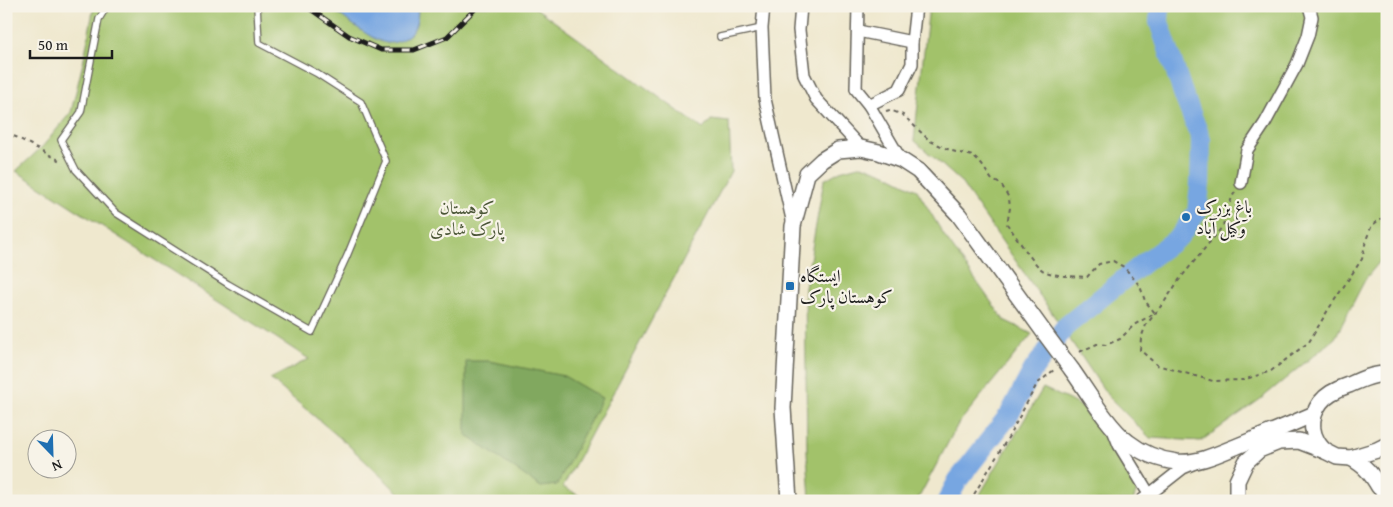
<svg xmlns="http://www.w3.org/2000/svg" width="1393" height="507" font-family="'Gentium Book Plus',Amiri,serif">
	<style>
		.green { fill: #a2c26a; stroke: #5f6f43 }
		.forest { fill: #81a85e; stroke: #4e623d }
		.water { fill: #77a6e1; stroke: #4a617e }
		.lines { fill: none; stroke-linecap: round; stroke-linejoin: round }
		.river { stroke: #77a6e1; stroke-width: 20 }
		.lane-casing { stroke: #66635a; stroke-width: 8 }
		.street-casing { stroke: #66635a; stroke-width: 14 }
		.secondary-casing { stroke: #66635a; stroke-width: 18 }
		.path { stroke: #66635a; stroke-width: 2; stroke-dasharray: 4 4; stroke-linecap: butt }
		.lane { stroke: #fff; stroke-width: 5.5 }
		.street { stroke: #fff; stroke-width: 11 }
		.secondary { stroke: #fff; stroke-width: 15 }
		.rail-casing { stroke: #1c1c1c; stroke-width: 5 }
		.rail { stroke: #f7f3e8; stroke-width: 3; stroke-dasharray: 9; stroke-linecap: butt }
		.secondary-bridge-casing { stroke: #66635a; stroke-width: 18; stroke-linecap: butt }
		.secondary-bridge { stroke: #fff; stroke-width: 15 }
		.poi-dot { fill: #1f6fb2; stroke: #f7f3e8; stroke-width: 2 }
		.labels { text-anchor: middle; stroke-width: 4.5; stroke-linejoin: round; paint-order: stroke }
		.poi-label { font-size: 18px; fill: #1c1c1c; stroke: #f7f3e8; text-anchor: start }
		.park-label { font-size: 18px; fill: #4b5637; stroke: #f7f3e8 }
	</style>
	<rect width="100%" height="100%" fill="#f7f3e8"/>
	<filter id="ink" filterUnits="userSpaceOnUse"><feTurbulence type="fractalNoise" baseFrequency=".02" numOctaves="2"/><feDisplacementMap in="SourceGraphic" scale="10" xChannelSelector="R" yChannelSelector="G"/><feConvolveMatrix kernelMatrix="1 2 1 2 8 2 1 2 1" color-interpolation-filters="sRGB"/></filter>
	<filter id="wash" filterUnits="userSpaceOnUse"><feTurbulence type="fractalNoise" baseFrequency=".0096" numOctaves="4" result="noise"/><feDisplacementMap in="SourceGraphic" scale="20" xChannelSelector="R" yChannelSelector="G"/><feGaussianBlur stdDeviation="1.12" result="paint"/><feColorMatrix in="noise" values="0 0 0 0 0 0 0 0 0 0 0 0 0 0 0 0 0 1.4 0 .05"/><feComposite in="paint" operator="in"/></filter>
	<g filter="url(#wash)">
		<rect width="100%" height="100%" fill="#efe8ce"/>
		<g class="green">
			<polygon points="95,6 533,6 703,129 711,120 729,122 731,171 563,487 589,501 407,501 345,442 270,379 309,359 16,171 43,146 71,112 84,59 93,11"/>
			<polygon points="929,6 1387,6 1387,253 1366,278 1335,338 1262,398 1201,441 1150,438 1108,396 1052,313 960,181 914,140"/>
			<polygon points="862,165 886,174 917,190 945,237 1004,320 1032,334 958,424 917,501 810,501 807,452 805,288 824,180 840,171"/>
			<polygon points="1043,388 1069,400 1094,414 1137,490 1133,501 976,501"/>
		</g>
		<polygon class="forest" points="466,361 489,361 564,376 602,398 557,485 541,487 466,435"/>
		<path class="water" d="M328 6H418C418 18 417 31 406 37 400 41 395 43 388 43 374 43 341 15 328 6Z"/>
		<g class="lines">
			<polyline class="river" points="947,501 958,480 1009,415 1033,370 1065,327 1145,262 1179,237 1197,212 1200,184 1201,139 1184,96 1159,22 1160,6"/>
		</g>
	</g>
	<g filter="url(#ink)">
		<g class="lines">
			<defs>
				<g id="lane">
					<polyline points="107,6 99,19 81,112 61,140 76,170 116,213 228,284 312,332 347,256 386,161 361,102 316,73 259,43 257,6"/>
					<polyline points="720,37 762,28"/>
				</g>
				<g id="street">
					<polyline points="764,6 762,28 765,99 793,224"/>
					<polyline points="801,6 799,30 804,75 816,99 861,148"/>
					<polyline points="858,6 856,89 869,105 901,160"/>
					<polyline points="858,31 912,42"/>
					<polyline points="869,105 899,90 912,64 912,42 916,6"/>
					<polyline points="1241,183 1247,150 1265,123 1297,64 1308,36 1312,17 1309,6"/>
					<polyline points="1113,430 1119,445 1149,494 1150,501"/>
					<polyline points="1379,487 1384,501"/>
					<polyline points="1141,501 1183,468 1195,463"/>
				</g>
				<g id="secondary">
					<path d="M1072 370C1087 391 1108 427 1128 442 1142 453 1160 460 1177 462 1199 464 1220 453 1240 445 1265 435 1289 425 1314 414"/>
					<path d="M1325 451C1322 448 1319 445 1317 441 1307 424 1315 403 1331 393 1336 390 1343 387 1349 385 1360 380 1375 373 1387 374"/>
					<path d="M1351 458C1365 466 1371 473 1379 487"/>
					<polyline points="789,501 783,408 793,226 807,174 822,160 838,150 861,148 879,152 901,160 918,171 959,215 1046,335"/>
					<polyline points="1237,501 1237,481 1246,462 1259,450 1279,442 1299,441 1325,451 1337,457 1351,458 1377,450 1387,445"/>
				</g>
			</defs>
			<use href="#lane" class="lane-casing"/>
			<use href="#street" class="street-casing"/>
			<use href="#secondary" class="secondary-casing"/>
			<g class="path">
				<path d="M886 111 890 110 903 115 930 141 952 151 973 156 982 165 992 180 1001 184 1009 198 1010 208 1007 224C1014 233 1035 267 1044 271 1057 277 1073 276 1087 277L1099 264 1113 261 1124 267 1140 286 1145 301 1155 313 1134 325 1120 339 1106 345 1097 344 1077 353"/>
				<polyline points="6,134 16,137 63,162"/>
				<polyline points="1235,192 1232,197 1223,226 1179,280 1165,301 1146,325 1141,338 1140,350 1157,365 1213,381 1243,380 1271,371 1309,342 1328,310 1362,259 1366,240 1372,225 1387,215"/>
				<polyline points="970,501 1009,436 1037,384 1055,369"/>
			</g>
			<use href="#lane" class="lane"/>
			<use href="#street" class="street"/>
			<use href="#secondary" class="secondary"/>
			<defs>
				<polyline id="rail" points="306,6 349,36 381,50 414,50 447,37 474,10 476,6"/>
			</defs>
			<use href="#rail" class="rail-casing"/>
			<use href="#rail" class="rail"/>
			<defs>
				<polyline id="secondary-bridge" points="1046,335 1072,370"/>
			</defs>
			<use href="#secondary-bridge" class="secondary-bridge-casing"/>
			<use href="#secondary-bridge" class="secondary-bridge"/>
		</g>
	</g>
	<g class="poi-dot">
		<circle cx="1186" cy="217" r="5"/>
		<rect x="785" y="281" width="10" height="10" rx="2.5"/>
	</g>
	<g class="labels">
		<g class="poi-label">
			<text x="1196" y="213">باغ بزرک<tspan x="1196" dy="21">وکیل آباد</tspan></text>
			<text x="800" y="282">ایستگاه<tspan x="800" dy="21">کوهستان پارک</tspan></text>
		</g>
		<g class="park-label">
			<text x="467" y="214">کوهستان<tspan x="467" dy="21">پارک شادی</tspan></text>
		</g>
	</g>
	<rect width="1393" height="507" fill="none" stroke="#f7f3e8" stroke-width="25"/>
	<g transform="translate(52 454) rotate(157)"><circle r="24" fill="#f7f3e8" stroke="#9f9d96"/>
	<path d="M0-4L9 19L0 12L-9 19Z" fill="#1f6fb2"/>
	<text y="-8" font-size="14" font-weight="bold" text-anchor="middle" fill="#1c1c1c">N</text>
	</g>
	<path d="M30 50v8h82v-8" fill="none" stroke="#1c1c1c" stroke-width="2.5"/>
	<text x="38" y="50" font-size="15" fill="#1c1c1c" stroke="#f7f3e8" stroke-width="4" paint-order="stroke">50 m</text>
</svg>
